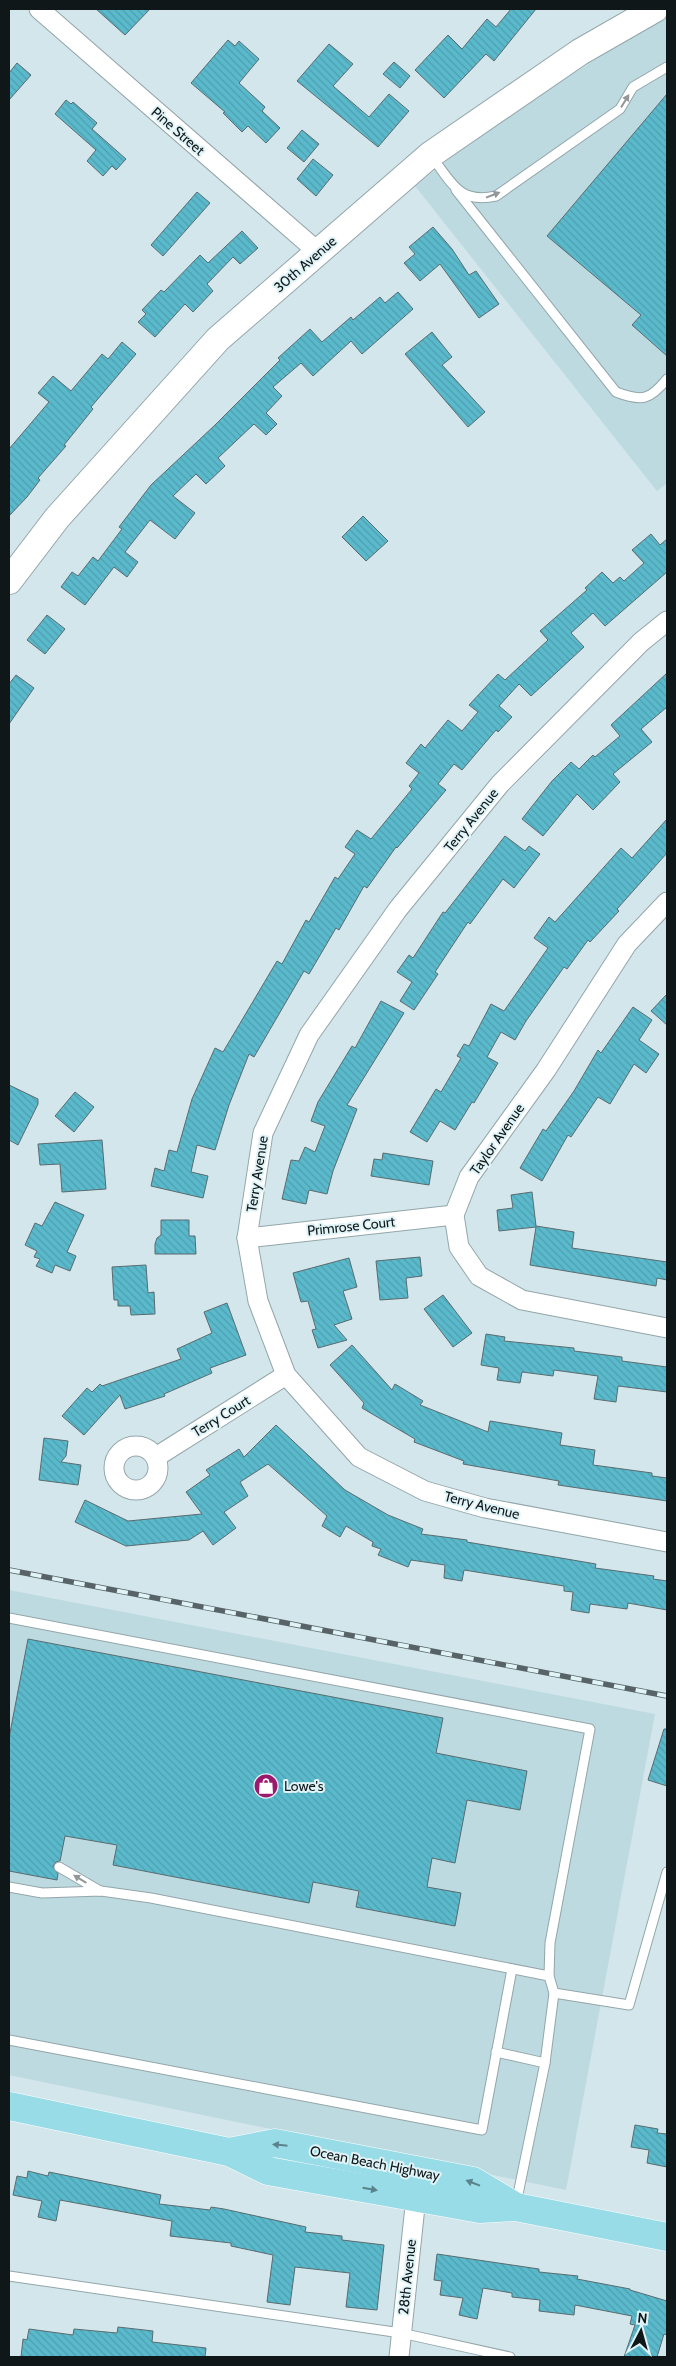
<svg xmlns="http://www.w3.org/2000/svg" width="676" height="2366" font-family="Cabin,sans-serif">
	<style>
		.built { fill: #bddae0 }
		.building { fill: url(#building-back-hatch); stroke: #596b6f }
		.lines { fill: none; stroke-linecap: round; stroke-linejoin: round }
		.lane-casing { stroke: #93a6aa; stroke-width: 11 }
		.street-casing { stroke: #93a6aa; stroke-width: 21 }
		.secondary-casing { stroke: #93a6aa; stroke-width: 28 }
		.primary-casing { stroke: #fff; stroke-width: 29 }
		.lane { stroke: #fff; stroke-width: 9 }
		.street { stroke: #fff; stroke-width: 19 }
		.secondary { stroke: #fff; stroke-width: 26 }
		.primary { stroke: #98dce8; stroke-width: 28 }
		.rail-casing { stroke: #586367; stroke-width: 5.5 }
		.rail { stroke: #e0f4f8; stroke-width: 4; stroke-dasharray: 11; stroke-linecap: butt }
		.oneway { fill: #939798 }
		.oneway2 { fill: #5b838b }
		.labels { text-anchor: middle; stroke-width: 4; stroke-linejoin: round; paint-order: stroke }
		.street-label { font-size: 14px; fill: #101719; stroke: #e0f4f8 }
		.poi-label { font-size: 14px; fill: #101719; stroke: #e0f4f8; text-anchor: start }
	</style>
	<defs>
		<pattern id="building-back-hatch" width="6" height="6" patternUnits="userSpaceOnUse" patternTransform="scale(1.25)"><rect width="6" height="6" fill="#5abacc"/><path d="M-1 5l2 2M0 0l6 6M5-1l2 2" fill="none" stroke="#4d9faf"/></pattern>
	</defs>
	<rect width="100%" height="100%" fill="#d2e6eb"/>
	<g class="built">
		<polygon points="667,15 667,483 657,491 415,186 492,124"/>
		<polygon points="9,1590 655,1714 566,2190 9,2075"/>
	</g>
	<g class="building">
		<polygon points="96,9 150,9 125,35"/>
		<polygon points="511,9 536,9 494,61 486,54 444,98 415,70 448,35 462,49 487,19 496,27"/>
		<polygon points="228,40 235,46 239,41 259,59 239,83 265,107 262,111 280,128 266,143 248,126 242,132 223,113 225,112 191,83"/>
		<polygon points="329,44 353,64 333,86 369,117 389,94 409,111 378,147 297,81"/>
		<polygon points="394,62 410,76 400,88 383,74"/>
		<polygon points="17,63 31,75 9,100 9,73"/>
		<polygon points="667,94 667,356 632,325 641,315 547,236"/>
		<polygon points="66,100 71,104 73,102 97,123 92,129 126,159 116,170 112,166 103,176 87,161 96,150 55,114"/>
		<polygon points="302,130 319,144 304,162 287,148"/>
		<polygon points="313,159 333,175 316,196 297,179"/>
		<polygon points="197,192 210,203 163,256 151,245"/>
		<polygon points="433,227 452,249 469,275 476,271 499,304 479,318 440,264 420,281 404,263 415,254 409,247"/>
		<polygon points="242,231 258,248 240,264 233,257 207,284 213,291 193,312 185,304 155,337 138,322 146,314 142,310 161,290 164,292 200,255 208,263"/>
		<polygon points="398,292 413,309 362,354 351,341 313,376 301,363 273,387 282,396 266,413 277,424 266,435 254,424 218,458 225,466 206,484 196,474 173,496 195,513 175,539 150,520 125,552 138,562 127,577 114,567 85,605 61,587 72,572 78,576 93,557 98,561 122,529 119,527 151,485 215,425 280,360 278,358 310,329 322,342 351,317 353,320 380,297 385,303"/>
		<polygon points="432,332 452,357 442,365 485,412 468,427 405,354"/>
		<polygon points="122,342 136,354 91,407 93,409 64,445 66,446 38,478 40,480 27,497 9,516 9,449 49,402 38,393 53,376 71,391 102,354 108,359"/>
		<polygon points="363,516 388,541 366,561 342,537"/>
		<polygon points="651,534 660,545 667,539 667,572 605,626 593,613 571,633 584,647 531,696 519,684 499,706 512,717 498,732 496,730 462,770 454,764 438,784 446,790 397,848 396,847 367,888 364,886 339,930 336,928 309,974 304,971 254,1057 249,1054 229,1105 215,1150 197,1145 191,1172 208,1176 203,1198 151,1186 155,1168 164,1171 169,1150 177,1152 192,1099 215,1048 223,1052 277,961 282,964 306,920 309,922 335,877 338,879 355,854 345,847 357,830 371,839 412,789 409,786 419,773 406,763 421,744 425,748 448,720 462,731 478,712 469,705 498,674 505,680 548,640 540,631 587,590 585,588 602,572 613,583 620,577 624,581 644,563 632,550"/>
		<polygon points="47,615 65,629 45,654 27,640"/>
		<polygon points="667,673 667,707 641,729 652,742 613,774 620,782 593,810 577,794 543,836 522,819 552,781 571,762 579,769 593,755 595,757 620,736 611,725"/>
		<polygon points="16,675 34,688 9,724 9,684"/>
		<polygon points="667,819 667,853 617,909 619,911 590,942 588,940 567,969 564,967 526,1021 515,1040 501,1032 487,1057 498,1063 474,1103 472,1102 455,1130 440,1121 427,1142 410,1132 436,1089 441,1092 461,1058 457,1056 464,1044 469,1046 491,1004 504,1011 548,948 534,938 549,917 555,922 621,848 632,858"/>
		<polygon points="505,836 525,851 529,846 540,854 514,888 503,879 470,924 468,922 435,972 438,974 414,1010 400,1001 412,982 397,972 409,955 413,958 443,912 445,913"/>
		<polygon points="667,994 667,1025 651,1011"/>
		<polygon points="381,1001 404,1013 347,1105 357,1109 333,1171 327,1194 309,1190 306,1204 282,1199 291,1160 299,1161 305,1147 315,1152 325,1126 311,1121 318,1102 352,1046 355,1048"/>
		<polygon points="633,1007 652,1020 639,1040 659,1054 646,1073 634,1064 610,1104 598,1097 571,1137 568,1135 542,1181 520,1168 543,1129 546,1131 574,1091 598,1050 601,1053"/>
		<polygon points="9,1085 38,1099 38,1104 18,1145 9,1140"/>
		<polygon points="75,1092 94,1107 74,1132 55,1116"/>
		<polygon points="102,1140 106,1189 62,1192 60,1164 40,1165 38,1144"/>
		<polygon points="383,1153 433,1161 429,1185 371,1176 374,1159 382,1160"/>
		<polygon points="532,1192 536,1226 574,1232 572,1248 667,1262 667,1280 657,1278 656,1286 530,1265 536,1227 499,1231 497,1210 513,1208 511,1195"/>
		<polygon points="55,1202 84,1215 67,1252 76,1256 70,1271 55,1265 52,1273 36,1266 40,1259 34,1257 37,1251 25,1245 35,1223 42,1226"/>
		<polygon points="161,1220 189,1220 189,1236 195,1236 196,1254 155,1254 155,1244 157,1238 161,1235"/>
		<polygon points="420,1257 422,1276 406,1278 408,1298 380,1300 376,1261"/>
		<polygon points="349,1258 357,1287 343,1291 352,1319 334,1325 347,1340 318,1348 312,1330 316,1329 308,1301 301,1302 293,1273"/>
		<polygon points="146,1265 148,1293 154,1292 155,1314 131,1315 130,1306 118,1306 118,1300 114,1300 112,1267"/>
		<polygon points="443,1295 472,1333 453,1347 424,1309"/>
		<polygon points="227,1303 246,1355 210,1368 212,1373 164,1394 165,1396 125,1409 120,1395 84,1435 62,1416 87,1388 92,1392 100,1384 102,1386 181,1359 177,1349 212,1333 204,1312"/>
		<polygon points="486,1334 505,1337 504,1341 574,1348 574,1351 622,1357 622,1361 667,1367 667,1392 618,1386 616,1402 594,1399 598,1376 554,1370 553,1376 522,1372 520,1383 497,1380 499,1368 481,1365"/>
		<polygon points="352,1345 392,1390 395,1384 423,1401 420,1405 488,1432 490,1421 562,1433 560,1445 595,1450 593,1465 652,1473 652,1476 667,1478 667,1501 558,1485 559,1481 463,1464 464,1461 414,1442 415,1439 362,1408 364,1403 330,1365"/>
		<polygon points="276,1425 345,1490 388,1515 423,1529 421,1534 467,1540 467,1542 596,1564 595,1568 654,1576 653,1579 667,1581 667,1610 628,1603 627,1609 590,1604 589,1613 571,1610 573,1592 564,1591 564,1586 464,1570 462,1581 444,1578 445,1565 411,1560 408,1567 378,1555 381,1549 372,1546 373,1542 346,1526 340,1537 322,1526 327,1516 268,1464 240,1482 248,1496 224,1512 236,1528 213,1545 203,1531 189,1540 126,1546 75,1522 85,1500 128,1521 202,1514 186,1492 210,1475 206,1470 239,1449 244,1457"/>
		<polygon points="44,1438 68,1441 66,1456 61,1462 81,1465 78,1485 39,1480"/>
		<polygon points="28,1639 443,1718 436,1753 527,1771 520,1810 467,1800 455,1863 432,1858 427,1887 461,1893 455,1926 356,1907 359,1891 313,1882 309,1903 113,1865 117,1845 65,1836 60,1861 56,1862 53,1866 58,1874 57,1880 9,1871 9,1738"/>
		<polygon points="664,1729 667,1729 667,1786 648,1780"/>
		<polygon points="635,2125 658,2129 657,2133 667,2134 667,2167 647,2163 649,2150 631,2147"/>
		<polygon points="28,2171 48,2176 49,2172 161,2195 159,2204 210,2210 211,2207 224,2209 306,2227 305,2232 342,2236 342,2240 384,2245 377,2310 346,2307 350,2273 295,2267 290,2305 267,2302 273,2255 231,2246 231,2243 170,2236 172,2221 60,2200 56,2221 38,2217 42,2201 13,2195 17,2176 27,2178"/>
		<polygon points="437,2254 539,2269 539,2272 578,2276 577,2279 630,2289 630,2290 667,2301 667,2335 664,2334 657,2357 624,2357 635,2325 630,2324 632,2316 575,2305 574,2315 539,2311 540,2300 512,2297 512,2293 483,2288 477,2319 459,2315 463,2298 440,2295 442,2281 434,2280"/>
		<polygon points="118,2327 153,2331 152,2342 206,2348 205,2357 21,2357 23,2339 27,2340 29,2329 73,2335 74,2329 117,2333"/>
	</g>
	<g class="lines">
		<defs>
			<g id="lane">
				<path d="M432 157C452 183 459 204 496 196L620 109 633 87 667 67"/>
				<path d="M456 190 616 392C642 402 650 400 667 379"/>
				<polyline points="9,1618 590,1729 550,1943 549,1976 554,1993 545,2063 516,2204"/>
				<polyline points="59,1867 100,1891"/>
				<polyline points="9,1887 42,1893 101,1891 151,1898 549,1976"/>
				<polyline points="554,1993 629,2005 667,1872"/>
				<polyline points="9,2040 482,2130 512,1969"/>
				<polyline points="496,2052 545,2063"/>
				<polyline points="9,2276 401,2333 510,2357"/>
			</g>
			<g id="street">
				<polyline points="39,9 318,252"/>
				<polyline points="667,621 641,642 500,784 398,909 309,1035 263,1133 247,1238 258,1301 286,1375 359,1457 425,1491 485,1508 667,1542"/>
				<polyline points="667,902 627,944 546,1070 469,1177 454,1215 459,1247 479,1276 522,1300 667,1328"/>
				<polyline points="247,1238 454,1215"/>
				<circle cx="136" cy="1468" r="22"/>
				<polyline points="156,1457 286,1375"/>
				<polyline points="399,2357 416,2197"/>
			</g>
			<polyline id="secondary" points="9,581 57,518 218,339 430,155 580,52 655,9"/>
			<g id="primary">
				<polyline points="9,2106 229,2152 268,2171 480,2209 516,2207 667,2237"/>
				<polyline points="229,2152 275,2143 473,2181 516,2207"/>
			</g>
		</defs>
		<use href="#lane" class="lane-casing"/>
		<use href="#street" class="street-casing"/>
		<use href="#secondary" class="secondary-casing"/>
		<use href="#primary" class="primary-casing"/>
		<use href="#lane" class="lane"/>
		<use href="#street" class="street"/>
		<use href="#secondary" class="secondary"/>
		<use href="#primary" class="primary"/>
		<defs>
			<polyline id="rail" points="9,1570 667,1696"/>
		</defs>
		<use href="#rail" class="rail-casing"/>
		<use href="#rail" class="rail"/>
	</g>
	<defs><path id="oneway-solid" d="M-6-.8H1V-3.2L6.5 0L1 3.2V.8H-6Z" transform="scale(1.25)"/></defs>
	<g class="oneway">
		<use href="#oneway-solid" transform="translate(625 101) rotate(-58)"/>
		<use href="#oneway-solid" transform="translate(493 195) rotate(-21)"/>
		<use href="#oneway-solid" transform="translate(80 1879) rotate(-149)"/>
	</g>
	<g class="oneway2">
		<use href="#oneway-solid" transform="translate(280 2145) rotate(-174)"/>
		<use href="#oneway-solid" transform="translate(473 2183) rotate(-159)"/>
		<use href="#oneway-solid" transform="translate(370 2189) rotate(10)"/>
	</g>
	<defs>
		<symbol id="shop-disc" viewBox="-11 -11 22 22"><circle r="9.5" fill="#9b186c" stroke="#e0f4f8"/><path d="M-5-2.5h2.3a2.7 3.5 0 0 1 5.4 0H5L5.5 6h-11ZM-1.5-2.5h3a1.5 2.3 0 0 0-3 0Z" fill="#fff"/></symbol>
	</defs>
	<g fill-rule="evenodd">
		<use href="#shop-disc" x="252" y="1772" width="28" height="28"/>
	</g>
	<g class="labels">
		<g class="street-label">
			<text transform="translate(178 131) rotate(41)" y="5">Pine Street</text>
			<text transform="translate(305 264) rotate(-41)" y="5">30th Avenue</text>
			<text transform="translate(471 820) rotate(-51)" y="5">Terry Avenue</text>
			<text transform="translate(497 1139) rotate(-55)" y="5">Taylor Avenue</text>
			<text transform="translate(257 1174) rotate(-81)" y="5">Terry Avenue</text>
			<text transform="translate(351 1226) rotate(-6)" y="5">Primrose Court</text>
			<text transform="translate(221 1416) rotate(-32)" y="5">Terry Court</text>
			<text transform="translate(482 1505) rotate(14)" y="5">Terry Avenue</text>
			<text transform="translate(375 2163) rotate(11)" y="5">Ocean Beach Highway</text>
			<text transform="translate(407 2277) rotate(-84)" y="5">28th Avenue</text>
		</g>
		<g class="poi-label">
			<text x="284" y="1791">Lowe's</text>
		</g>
	</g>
	<rect width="676" height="2366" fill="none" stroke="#101719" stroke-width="20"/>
	<g transform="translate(641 2331) rotate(6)" stroke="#e0f4f8" stroke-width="4" paint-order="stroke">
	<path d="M0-4L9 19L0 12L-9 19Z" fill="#101719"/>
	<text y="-8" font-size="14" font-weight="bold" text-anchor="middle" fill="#101719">N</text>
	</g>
</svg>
